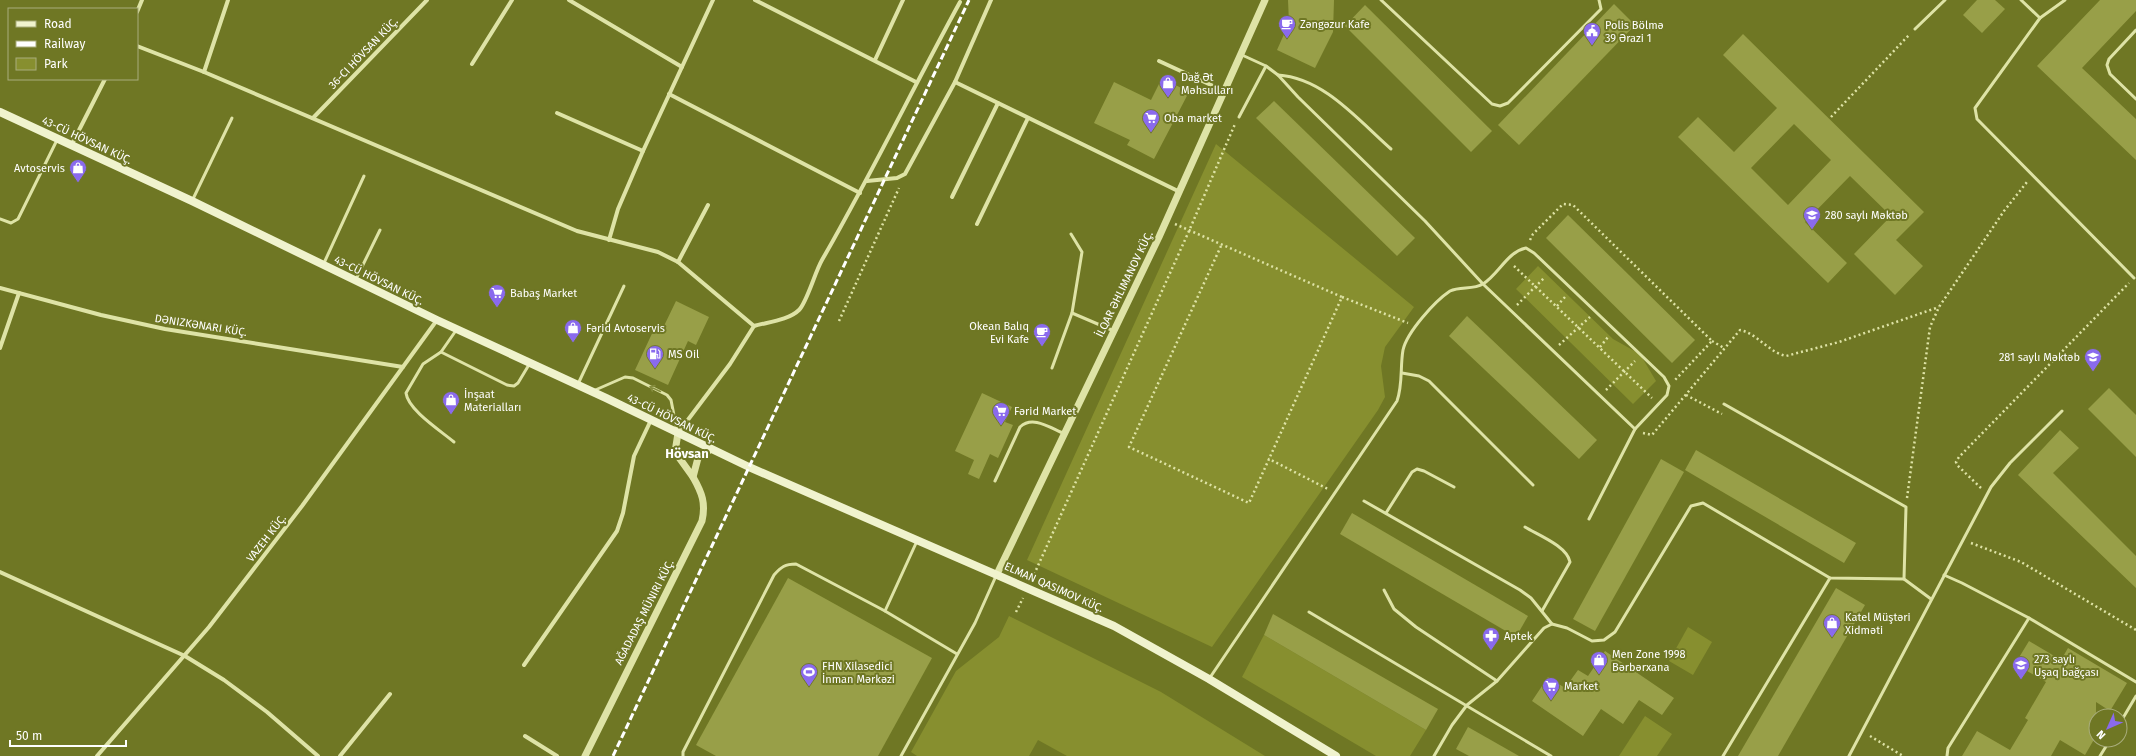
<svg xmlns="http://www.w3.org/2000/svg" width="2136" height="756" font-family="'Fira Sans',sans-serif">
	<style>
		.green { fill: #878f2f }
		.building { fill: #989f48; fill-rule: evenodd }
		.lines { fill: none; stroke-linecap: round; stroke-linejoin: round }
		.path { stroke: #dee3a6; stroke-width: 2.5; stroke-dasharray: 2 3; stroke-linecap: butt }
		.service { stroke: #dee3a6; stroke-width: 3 }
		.minor { stroke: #dee3a6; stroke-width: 4 }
		.tertiary { stroke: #dee3a6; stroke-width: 7 }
		.secondary { stroke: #f0f3ce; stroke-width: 8 }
		.rail { stroke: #fff; stroke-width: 3; stroke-dasharray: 7 3; stroke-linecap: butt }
		.oneway { stroke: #858d3e }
		.labels { text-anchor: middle; stroke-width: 4; stroke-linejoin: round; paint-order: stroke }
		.poi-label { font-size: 11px; fill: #fff; stroke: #6f7724; text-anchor: start }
		.street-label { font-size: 11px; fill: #fff; stroke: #6f7724 }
		.quarter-label { font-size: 13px; font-weight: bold; fill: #fff; stroke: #6f7724 }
	</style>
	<rect width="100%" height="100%" fill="#6f7724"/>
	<g class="green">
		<polygon points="1216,144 1414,307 1385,347 1381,366 1385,397 1378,410 1212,647 1027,560"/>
		<polygon points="1538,266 1613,339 1640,354 1656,381 1633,404 1516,289"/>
		<polygon points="1009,616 1161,692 1265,756 1067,756 1038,740 1029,756 917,756 911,752 956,671 999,637"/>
		<polygon points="1688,627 1712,642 1693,675 1669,661"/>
		<polygon points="1264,635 1426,730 1410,756 1376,756 1242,677"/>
		<polygon points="1645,716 1672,734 1657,756 1619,756"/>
	</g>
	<g class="building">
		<polygon points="1288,0 1334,0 1333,32 1315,68 1277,50 1289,23"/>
		<polygon points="1977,0 1995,0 2005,9 1982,33 1963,15"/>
		<polygon points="2100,0 2136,0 2136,11 2082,68 2136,119 2136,160 2037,66"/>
		<polygon points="1614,4 1635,25 1519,145 1498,125"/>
		<polygon points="1365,5 1492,131 1471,152 1345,26"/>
		<path d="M1743 34 1924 212 1896 240 1923 266 1895 295 1854 254 1891 216 1850 176 1805 222 1847 263 1828 283 1678 137 1698 117 1734 152 1777 108 1723 55ZM1794 124 1831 160 1788 205 1751 168Z"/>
		<polygon points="1162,78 1189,92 1154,159 1127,145 1130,140 1094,123 1114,82 1151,100"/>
		<polygon points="1274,101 1415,238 1397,256 1256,118"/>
		<polygon points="1568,215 1695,340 1672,363 1546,238"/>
		<polygon points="676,301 709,317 696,345 688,341 668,385 635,370 656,325 663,328"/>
		<polygon points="1467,316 1597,440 1579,459 1449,336"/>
		<polygon points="2109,388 2136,415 2136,457 2088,409"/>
		<polygon points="982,393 1012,407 1005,422 1013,425 998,458 990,454 979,479 968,474 974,460 955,451"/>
		<polygon points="2060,430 2079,448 2053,473 2136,556 2136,588 2018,475"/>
		<polygon points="1696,450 1856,543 1844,563 1685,470"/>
		<polygon points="1661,459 1684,472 1595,631 1573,619"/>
		<polygon points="1352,513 1528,616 1516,637 1340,534"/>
		<polygon points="788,578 932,658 878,756 716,756 696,745"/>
		<polygon points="1836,588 1865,605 1778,756 1738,756"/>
		<polygon points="1273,614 1438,709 1426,730 1264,635"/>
		<polygon points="2029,641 2061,660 2068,648 2127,683 2110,711 2096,702 2096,736 2085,755 2060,740 2051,756 1962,756 1977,731 2010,750 2028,720 2025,718 2046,682 2015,664"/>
		<polygon points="1605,651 1674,698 1662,715 1639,700 1623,724 1601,709 1583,736 1532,701 1548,677 1565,688 1578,670 1588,676"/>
		<polygon points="1468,727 1519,756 1469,756 1456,749"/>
	</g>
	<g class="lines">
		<g class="path">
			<polyline points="1831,117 1909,35"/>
			<polyline points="1175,224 1342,297 1269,459"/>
			<polyline points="1530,240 1533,234 1563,204 1573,205 1712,341 1675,380"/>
			<polyline points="1221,246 1129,447 1249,503 1269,459 1328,489"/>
			<polyline points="1514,266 1652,398"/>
			<polyline points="1342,297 1408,323"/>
			<polyline points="1517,305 1545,277"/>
			<polyline points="1557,306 1565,297"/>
			<polyline points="839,321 899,188"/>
			<polyline points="1712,341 1724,348"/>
			<polyline points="1559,345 1590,317"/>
			<polyline points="1600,347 1608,337"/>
			<polyline points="1606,390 1635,361"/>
			<polyline points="1686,395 1722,414"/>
			<path d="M1643 433 1652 435 1740 330C1758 334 1768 352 1786 356L1839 342 1939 307"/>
			<polyline points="1981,488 1957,465 1956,462 1959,457 2129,283"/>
			<polyline points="1907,498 1930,327 1939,307 2004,211 2027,182"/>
			<polyline points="1971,543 2021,562 2136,630"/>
			<polyline points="1032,579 1189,231 1235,124"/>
			<polyline points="1016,612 1023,598"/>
			<polyline points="1870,736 1903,756"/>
		</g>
		<g class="service">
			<polyline points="1381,0 1492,104 1500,106 1508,103 1601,9 1599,0"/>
			<polyline points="2021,0 2040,18"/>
			<polyline points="2065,0 2040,18 1975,108 1977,119 2134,278"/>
			<polyline points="1915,29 1945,0"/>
			<polyline points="2136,30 2109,59 2107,65 2110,74 2136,99"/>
			<path d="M1278 75C1324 78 1358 120 1391 149"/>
			<polyline points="1239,117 1266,66"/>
			<polyline points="192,201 232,118"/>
			<polyline points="0,219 11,223 18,219 57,140"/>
			<polyline points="324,263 364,176"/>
			<polyline points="356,279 380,230"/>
			<polyline points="1072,313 1114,331"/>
			<polyline points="441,352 507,385 514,386 518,383 530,363"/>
			<polyline points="1052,368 1072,313 1082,252 1071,234"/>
			<polyline points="1402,373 1419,376 1429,381 1533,485"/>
			<polyline points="578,384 624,286"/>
			<polyline points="593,391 625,377 633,378 667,395 671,400 677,431"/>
			<polyline points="1724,404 1906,507 1904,579 1931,599"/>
			<path d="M454 442C441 431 408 410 406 393L423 364 441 352 457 329"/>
			<path d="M995 481 1020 427C1033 415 1050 428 1065 434"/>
			<polyline points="1364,501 1520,590 1531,598 1552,624 1567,628 1592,641 1604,640 1615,632 1691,506 1703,503 1830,578 1904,579"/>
			<polyline points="1386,513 1412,472 1417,469 1424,471 1454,487"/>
			<polyline points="1589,519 1635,429"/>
			<path d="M1525 527C1538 535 1567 546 1570 562L1542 611"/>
			<polyline points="1944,575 1962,583 2029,618 2136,682"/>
			<polyline points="1384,590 1394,609 1416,627 1497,681"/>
			<polyline points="885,611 917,541"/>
			<polyline points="1309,612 1551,756"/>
			<path d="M1209 679 1397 401C1403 384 1400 367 1403 350 1407 332 1435 301 1450 291 1460 286 1473 290 1483 284 1499 274 1507 252 1526 248L1534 253 1664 377 1669 386 1667 395 1635 429 1483 284 1425 221 1298 97 1278 75 1266 66 1242 55"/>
			<polyline points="2120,723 2136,696"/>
			<path d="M683 756V752L774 575C781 567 785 564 796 564L885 611 957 654"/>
			<polyline points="901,756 975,623 996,576"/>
			<polyline points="1434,756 1452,725 1467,705 1497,681 1544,628 1552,624"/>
			<polyline points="1723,756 1830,578"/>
			<polyline points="1849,756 1991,487 2010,463 2062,411"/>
			<polyline points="1947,756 1948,748 2029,618"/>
			<polyline points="2100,756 2110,740"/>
		</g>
		<g class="minor">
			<polyline points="569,0 682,67"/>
			<polyline points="755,0 916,82"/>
			<polyline points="137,12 142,0"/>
			<polyline points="137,46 204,72 577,231 658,252 678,262 754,326"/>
			<polyline points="875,60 903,0"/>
			<polyline points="1159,61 1224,91"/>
			<polyline points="472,64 512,0"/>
			<polyline points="204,72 228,0"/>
			<polyline points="955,82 1180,192"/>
			<polyline points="669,94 860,193"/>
			<polyline points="557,113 643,151"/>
			<polyline points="313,118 427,0"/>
			<polyline points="72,144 105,79"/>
			<polyline points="867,181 897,178 905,174 955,82 991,0"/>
			<polyline points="952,197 998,103"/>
			<polyline points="977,224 1028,118"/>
			<polyline points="609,240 618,209 643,151 713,0"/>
			<polyline points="678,262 708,205"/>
			<polyline points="0,288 101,315 165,329 403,367"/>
			<polyline points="0,348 19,293"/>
			<path d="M678 433 730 364 754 326C768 322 789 320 799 310 807 302 815 272 822 260 871 175 913 88 960 2"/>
			<polyline points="0,572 185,656 224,680 267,712 318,756"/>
			<polyline points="524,665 617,531 623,513 634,456 651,420"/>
			<polyline points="525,736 557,756"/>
			<polyline points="97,756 209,627 302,506 437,320"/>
			<polyline points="340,756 390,694"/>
		</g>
		<g class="tertiary">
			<polyline points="678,433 675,452 693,477 698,458 711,449"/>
			<polyline points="997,574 1159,237 1265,0"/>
			<path d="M585 756 702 521C706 503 702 493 693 477"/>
		</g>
		<polyline class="secondary" points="0,112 192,201 437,320 606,398 749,467 1114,626 1209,679 1336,756"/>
		<polyline class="rail" points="613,756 969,0"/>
	</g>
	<defs><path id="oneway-shaft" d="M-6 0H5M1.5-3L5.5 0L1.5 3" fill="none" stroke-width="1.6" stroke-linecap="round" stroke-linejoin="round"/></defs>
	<use class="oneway" href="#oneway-shaft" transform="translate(655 389) rotate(-155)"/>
	<defs>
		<symbol id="cafe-pin" viewBox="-11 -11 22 30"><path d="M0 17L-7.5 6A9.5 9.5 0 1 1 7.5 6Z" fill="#8a6aed" stroke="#6f7724"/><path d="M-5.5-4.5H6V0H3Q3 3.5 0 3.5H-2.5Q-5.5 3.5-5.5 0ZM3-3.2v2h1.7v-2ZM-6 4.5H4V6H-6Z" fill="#fff"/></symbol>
		<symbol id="civic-pin" viewBox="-11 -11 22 30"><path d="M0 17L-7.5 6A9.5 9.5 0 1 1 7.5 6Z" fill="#8a6aed" stroke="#6f7724"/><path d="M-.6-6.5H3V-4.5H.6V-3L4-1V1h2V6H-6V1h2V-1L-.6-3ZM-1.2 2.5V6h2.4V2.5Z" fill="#fff"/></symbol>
		<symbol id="shop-pin" viewBox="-11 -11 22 30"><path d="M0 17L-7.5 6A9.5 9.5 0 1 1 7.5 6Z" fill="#8a6aed" stroke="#6f7724"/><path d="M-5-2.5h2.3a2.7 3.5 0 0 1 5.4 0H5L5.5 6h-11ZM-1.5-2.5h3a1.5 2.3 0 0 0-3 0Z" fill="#fff"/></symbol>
		<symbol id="supermarket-pin" viewBox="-11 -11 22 30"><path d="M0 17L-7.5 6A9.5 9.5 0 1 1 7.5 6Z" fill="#8a6aed" stroke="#6f7724"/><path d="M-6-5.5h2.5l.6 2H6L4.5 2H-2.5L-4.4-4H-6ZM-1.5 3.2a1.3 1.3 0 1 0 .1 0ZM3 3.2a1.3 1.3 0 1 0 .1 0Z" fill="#fff"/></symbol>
		<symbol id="school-pin" viewBox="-11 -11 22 30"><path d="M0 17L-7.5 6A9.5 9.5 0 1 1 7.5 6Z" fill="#8a6aed" stroke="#6f7724"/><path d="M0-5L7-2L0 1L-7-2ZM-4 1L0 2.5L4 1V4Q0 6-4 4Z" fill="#fff"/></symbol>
		<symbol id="fuel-pin" viewBox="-11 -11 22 30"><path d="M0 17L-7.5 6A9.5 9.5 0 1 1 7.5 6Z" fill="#8a6aed" stroke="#6f7724"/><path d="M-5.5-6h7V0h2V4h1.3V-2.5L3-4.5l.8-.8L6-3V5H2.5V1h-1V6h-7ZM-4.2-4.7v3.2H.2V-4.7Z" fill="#fff"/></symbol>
		<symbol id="pharmacy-pin" viewBox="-11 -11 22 30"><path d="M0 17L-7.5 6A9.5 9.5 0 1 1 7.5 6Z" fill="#8a6aed" stroke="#6f7724"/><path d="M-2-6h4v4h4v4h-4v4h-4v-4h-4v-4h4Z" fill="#fff"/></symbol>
		<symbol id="stadium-pin" viewBox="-11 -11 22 30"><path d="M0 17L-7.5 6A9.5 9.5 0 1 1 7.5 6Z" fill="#8a6aed" stroke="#6f7724"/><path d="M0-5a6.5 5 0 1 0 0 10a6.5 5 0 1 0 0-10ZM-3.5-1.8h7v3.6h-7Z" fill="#fff"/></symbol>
	</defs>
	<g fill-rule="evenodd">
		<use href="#cafe-pin" x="1277" y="14" width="20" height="27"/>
		<use href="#civic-pin" x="1582" y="21" width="20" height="27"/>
		<use href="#shop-pin" x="1158" y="73" width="20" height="27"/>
		<use href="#supermarket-pin" x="1141" y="108" width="20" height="27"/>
		<use href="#shop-pin" x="68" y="158" width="20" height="27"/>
		<use href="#school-pin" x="1802" y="205" width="20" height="27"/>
		<use href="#supermarket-pin" x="487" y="283" width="20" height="27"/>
		<use href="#shop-pin" x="563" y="318" width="20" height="27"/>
		<use href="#cafe-pin" x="1032" y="322" width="20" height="27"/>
		<use href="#fuel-pin" x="645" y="344" width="20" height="27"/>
		<use href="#school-pin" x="2083" y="347" width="20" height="27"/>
		<use href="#shop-pin" x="441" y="390" width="20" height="27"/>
		<use href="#supermarket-pin" x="991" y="401" width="20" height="27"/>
		<use href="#shop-pin" x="1822" y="613" width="20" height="27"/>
		<use href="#pharmacy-pin" x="1481" y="626" width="20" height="27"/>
		<use href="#shop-pin" x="1589" y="650" width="20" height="27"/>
		<use href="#school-pin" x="2011" y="655" width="20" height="27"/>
		<use href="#stadium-pin" x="799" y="662" width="20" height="27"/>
		<use href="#supermarket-pin" x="1541" y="676" width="20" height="27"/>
	</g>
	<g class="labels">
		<g class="poi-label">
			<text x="1300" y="28">Zəngəzur Kafe</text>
			<text x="1605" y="29">Polis Bölmə<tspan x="1605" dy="13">39 Ərazi 1</tspan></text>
			<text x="1181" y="81">Dağ Ət<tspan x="1181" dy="13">Məhsulları</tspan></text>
			<text x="1164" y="122">Oba market</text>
			<text x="65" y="172" text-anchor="end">Avtoservis</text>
			<text x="1825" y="219">280 saylı Məktəb</text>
			<text x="510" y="297">Babaş Market</text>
			<text x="1029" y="330" text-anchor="end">Okean Balıq<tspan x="1029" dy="13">Evi Kafe</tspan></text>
			<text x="586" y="332">Fərid Avtoservis</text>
			<text x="668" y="358">MS Oil</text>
			<text x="2080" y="361" text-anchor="end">281 saylı Məktəb</text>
			<text x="464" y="398">İnşaat<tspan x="464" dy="13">Materialları</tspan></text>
			<text x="1014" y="415">Fərid Market</text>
			<text x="1845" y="621">Katel Müştəri<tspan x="1845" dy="13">Xidməti</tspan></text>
			<text x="1504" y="640">Aptek</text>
			<text x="1612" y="658">Men Zone 1998<tspan x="1612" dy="13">Bərbərxana</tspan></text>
			<text x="2034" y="663">273 saylı<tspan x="2034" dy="13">Uşaq bağçası</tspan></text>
			<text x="822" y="670">FHN Xilasedici<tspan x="822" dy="13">İnman Mərkəzi</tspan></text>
			<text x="1564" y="690">Market</text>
		</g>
		<g class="street-label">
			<text transform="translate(363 53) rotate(-46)" y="4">36-CI HÖVSAN KÜÇ.</text>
			<text transform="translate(87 140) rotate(25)" y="4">43-CÜ HÖVSAN KÜÇ.</text>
			<text transform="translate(379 280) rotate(26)" y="4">43-CÜ HÖVSAN KÜÇ.</text>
			<text transform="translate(1124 284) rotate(-64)" y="4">İLQAR ƏHLIMANOV KÜÇ.</text>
			<text transform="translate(201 325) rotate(9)" y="4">DƏNIZKƏNARI KÜÇ.</text>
			<text transform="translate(672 418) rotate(26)" y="4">43-CÜ HÖVSAN KÜÇ.</text>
			<text transform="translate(266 538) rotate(-52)" y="4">VAZEH KÜÇ.</text>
			<text transform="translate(1054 587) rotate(24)" y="4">ELMAN QASIMOV KÜÇ.</text>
			<text transform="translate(644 612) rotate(-63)" y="4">AĞADADAŞ MÜNIRI KÜÇ.</text>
		</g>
		<g class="quarter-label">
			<text x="687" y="458">Hövsan</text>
		</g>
	</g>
	<rect x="8" y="8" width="130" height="72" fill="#6f7724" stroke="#a9ad7c"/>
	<rect x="16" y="21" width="20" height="6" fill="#f0f3ce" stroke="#a9ad7c"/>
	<text x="44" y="28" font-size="12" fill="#ffffff">Road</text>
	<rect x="16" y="41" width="20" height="6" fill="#ffffff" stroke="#a9ad7c"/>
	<text x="44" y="48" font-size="12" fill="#ffffff">Railway</text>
	<rect x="16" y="58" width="20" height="12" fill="#878f2f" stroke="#a9ad7c"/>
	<text x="44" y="68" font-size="12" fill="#ffffff">Park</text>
	<g transform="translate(2108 728) rotate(225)"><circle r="19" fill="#6f7724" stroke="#a9ad7c"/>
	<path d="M0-3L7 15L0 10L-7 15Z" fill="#8a6aed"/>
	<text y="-6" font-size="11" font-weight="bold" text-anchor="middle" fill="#ffffff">N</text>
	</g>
	<path d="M10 740v6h116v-6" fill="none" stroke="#ffffff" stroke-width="2"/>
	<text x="16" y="740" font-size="12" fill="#ffffff" stroke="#6f7724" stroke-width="3" paint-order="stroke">50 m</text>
</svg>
